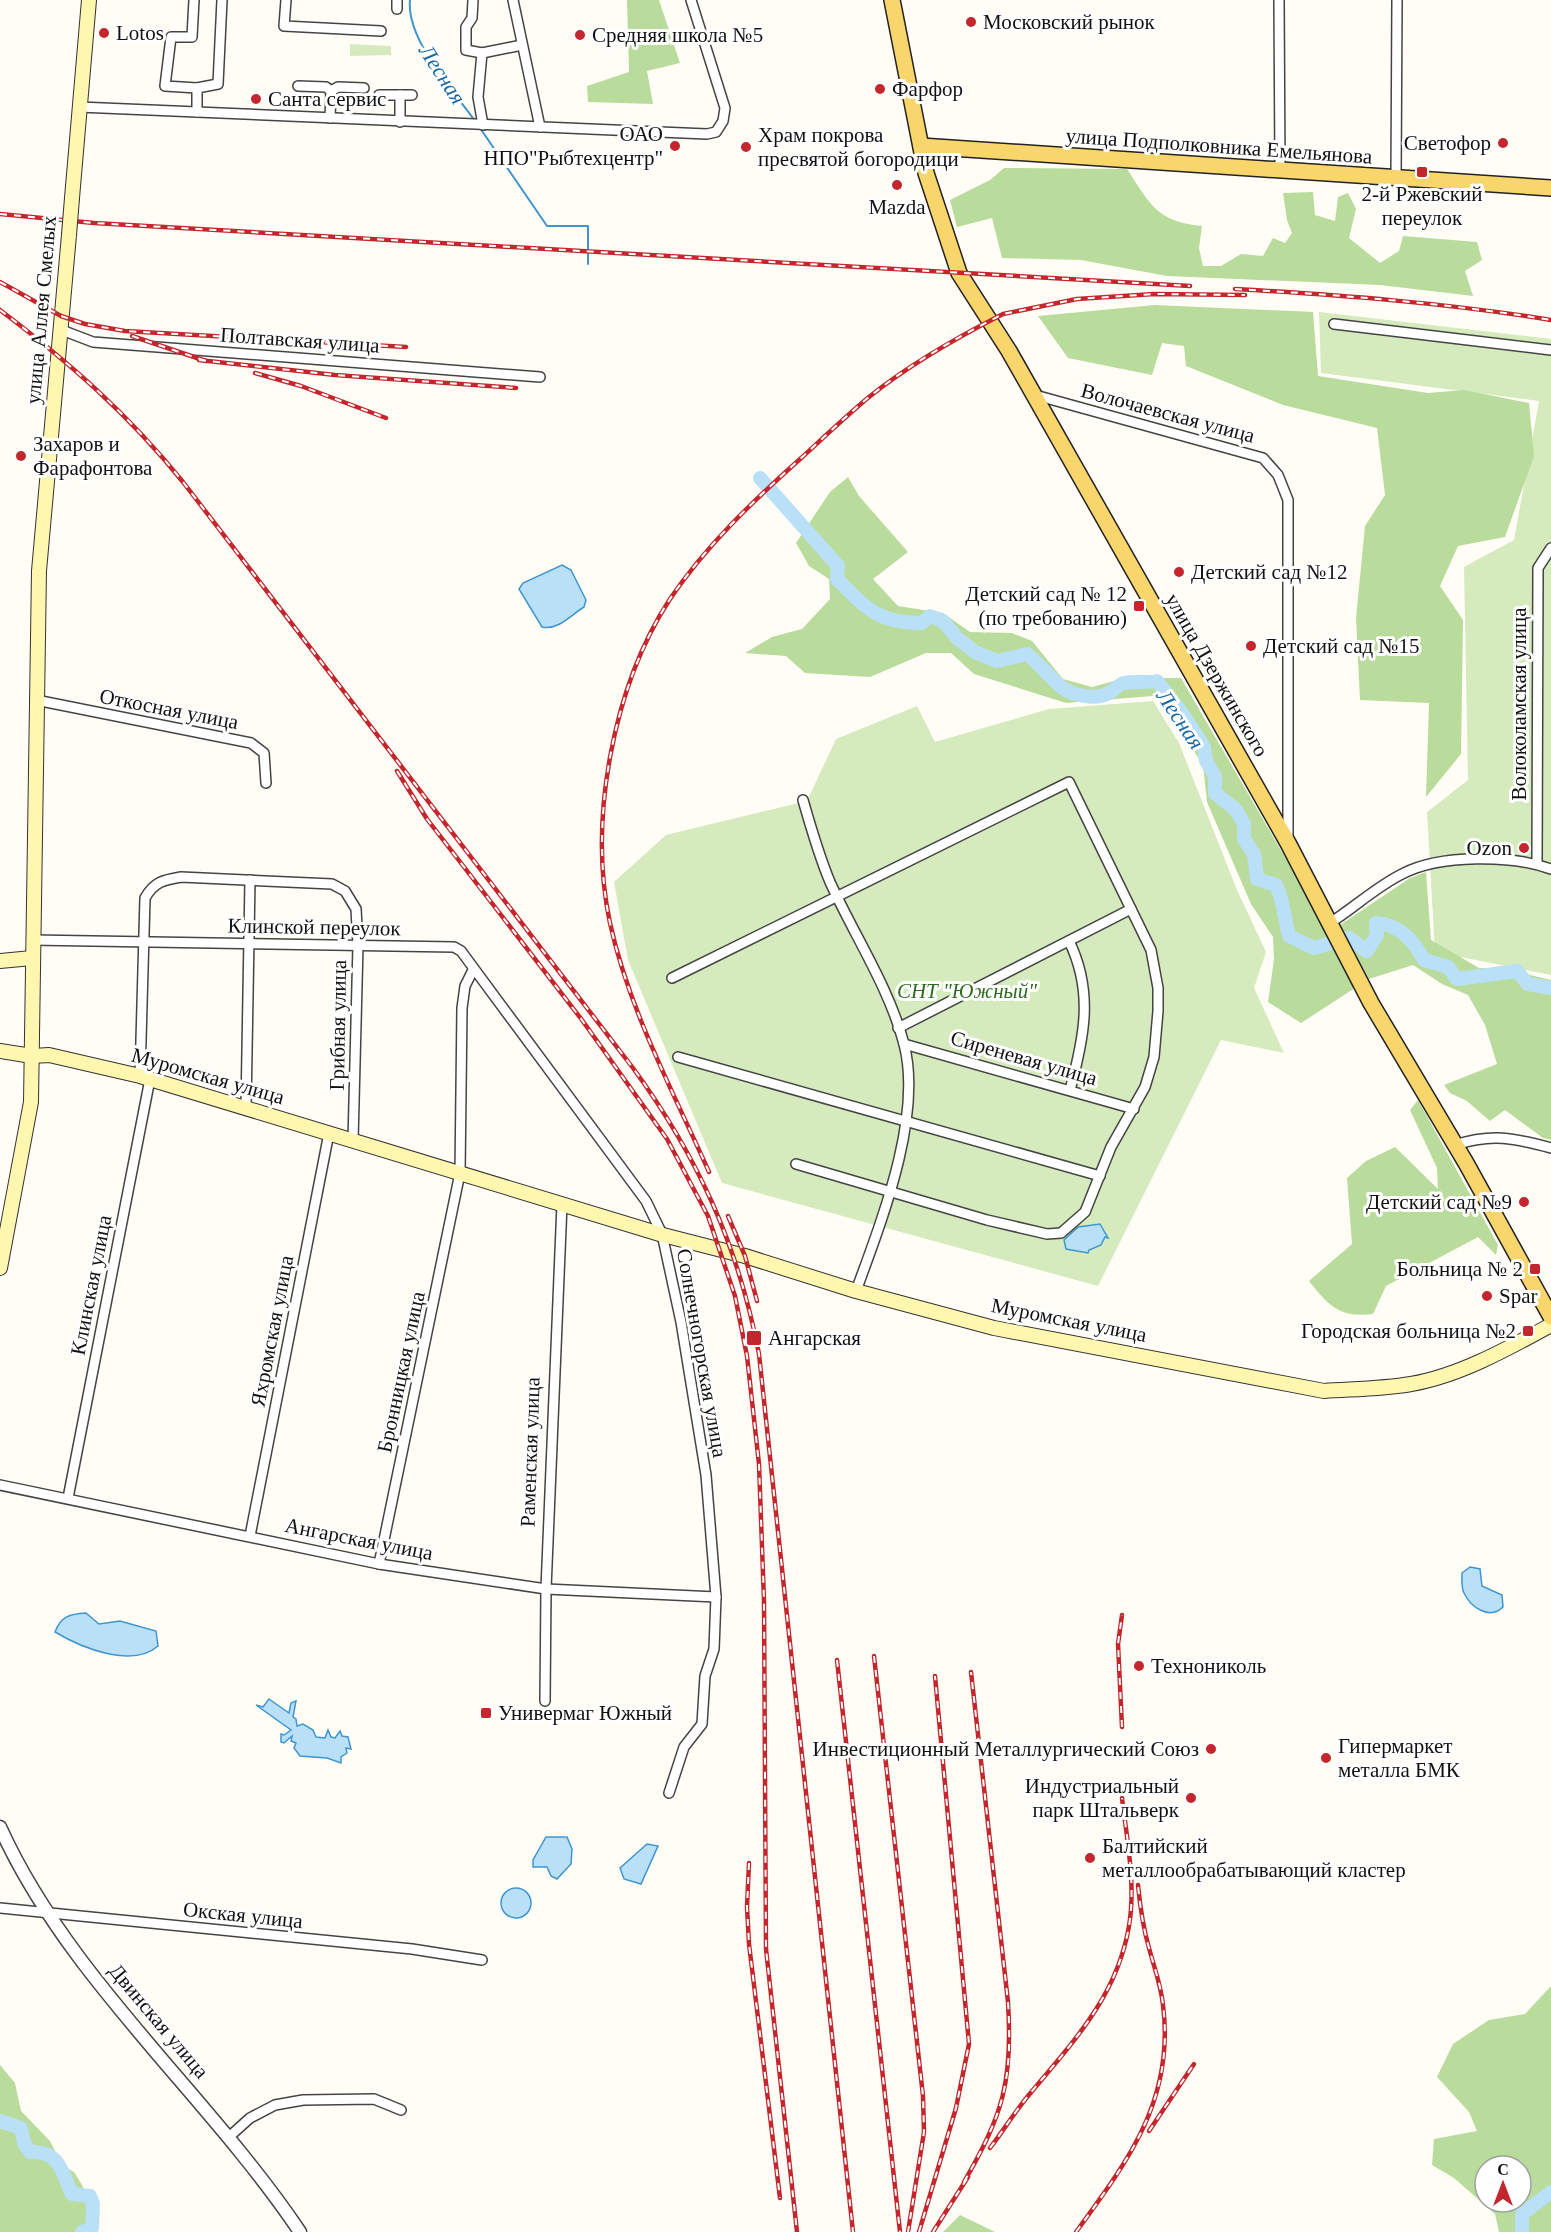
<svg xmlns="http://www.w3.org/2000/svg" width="1551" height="2232" font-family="Georgia,serif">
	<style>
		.green { fill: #d5ebbd }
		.forest { fill: #b9dc9c; fill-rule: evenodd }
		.water { fill: #b9e0f7; stroke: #3f96cf; stroke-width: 1.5 }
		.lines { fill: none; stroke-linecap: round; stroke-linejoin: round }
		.stream { stroke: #3f96cf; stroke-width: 2 }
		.river { stroke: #b9e0f7; stroke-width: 14 }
		.minor-casing { stroke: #444; stroke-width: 12 }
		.tertiary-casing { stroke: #444; stroke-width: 15 }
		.secondary-casing { stroke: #333; stroke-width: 16 }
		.primary-casing { stroke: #222; stroke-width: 18 }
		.minor { stroke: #fff; stroke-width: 9 }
		.tertiary { stroke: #fff; stroke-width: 12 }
		.secondary { stroke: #fff6b0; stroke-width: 14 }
		.primary { stroke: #f9d66b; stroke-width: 15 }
		.rail-casing { stroke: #c4262e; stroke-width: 4.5 }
		.rail { stroke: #fff; stroke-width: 2; stroke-dasharray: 7; stroke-linecap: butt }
		.secondary-bridge-casing { stroke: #333; stroke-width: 16; stroke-linecap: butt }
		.secondary-bridge { stroke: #fff6b0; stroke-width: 14 }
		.poi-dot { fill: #c4262e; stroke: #fff; stroke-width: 2 }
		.labels { text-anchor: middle; stroke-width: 6; stroke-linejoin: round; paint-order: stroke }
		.poi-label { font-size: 21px; fill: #111; stroke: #fff; text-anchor: start }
		.street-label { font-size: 21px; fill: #111; stroke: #fff }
		.park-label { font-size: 21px; font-style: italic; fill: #2f6b1f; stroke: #fff }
		.water-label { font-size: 22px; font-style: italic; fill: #1768a6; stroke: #fff }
	</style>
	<rect width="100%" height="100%" fill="#fffdf5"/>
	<g class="green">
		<polygon points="350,44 391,46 391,55 350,56"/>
		<polygon points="1319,312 1551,339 1551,975 1435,952 1427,812 1468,780 1464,567 1514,540 1539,401 1321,373"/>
		<polygon points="1153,701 1179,743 1237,890 1266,952 1254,988 1284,1053 1221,1040 1098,1286 722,1183 628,960 614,882 666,835 807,801 836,739 917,706 935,742 1049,709"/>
	</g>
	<g class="forest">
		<polygon points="627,0 659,0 680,63 647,71 653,104 588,102 587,86 629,72"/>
		<path d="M1004 168 1127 169C1150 204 1157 222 1202 226L1199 248 1203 266H1221L1241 254 1263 256 1273 238 1285 243 1292 233 1287 220 1283 193 1313 192 1315 215 1335 221 1338 197 1348 193 1356 209 1349 238 1380 263 1399 251 1403 236 1477 242 1482 260 1465 271 1473 296 1380 285 1167 276 1081 260 1002 258 992 218 957 227 950 200 990 180Z"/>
		<polygon points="1155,305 1313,312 1318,376 1428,393 1464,390 1529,403 1534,456 1505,537 1458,546 1440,586 1463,620 1461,754 1426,797 1429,703 1360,700 1356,618 1365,526 1385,495 1377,428 1283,405 1186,366 1184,346 1162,343 1152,375 1068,358 1038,316"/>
		<polygon points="848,477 859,496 908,552 873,579 898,606 943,613 970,632 1012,633 1032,641 1063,679 1092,687 1125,678 1181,678 1285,857 1302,882 1355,988 1301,1023 1268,1002 1274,959 1273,937 1251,904 1207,802 1203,765 1175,722 1153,696 1066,703 974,674 951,653 926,653 870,677 805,673 786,656 745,653 772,637 802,629 830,599 829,579 809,566 796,543 830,492"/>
		<polygon points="1426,872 1431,940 1479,968 1502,968 1551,980 1551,1140 1543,1138 1505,1110 1490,1121 1467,1101 1450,1093 1444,1085 1497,1064 1485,1025 1468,995 1442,984 1413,965 1369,979 1340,925 1410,878"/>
		<path d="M1418 1100 1498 1245 1496 1255 1478 1237 1386 1286 1373 1314C1339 1318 1329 1306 1309 1281L1352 1244 1347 1178 1366 1161 1395 1147 1438 1189 1437 1168 1410 1110Z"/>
		<path d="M1551 1986V2232H1499L1495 2214 1454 2178 1432 2165 1434 2139 1477 2131 1469 2112 1437 2077 1453 2044 1489 2020 1525 2014ZM1485 2166H1521V2202H1485Z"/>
		<polygon points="0,2065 15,2083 21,2111 50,2141 62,2165 74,2172 82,2185 91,2205 97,2232 0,2232"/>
		<polygon points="960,2215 995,2232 943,2232"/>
	</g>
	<g class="water">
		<path d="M562 565 571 570 586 600 584 607C572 614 558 631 542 627L519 589 523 583Z"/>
		<polygon points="1100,1224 1108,1238 1105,1237 1101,1245 1089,1250 1088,1253 1066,1249 1064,1240 1078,1227"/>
		<path d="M1470 1567 1480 1569 1482 1586 1502 1595 1503 1607C1490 1620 1471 1608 1464 1593 1461 1587 1462 1580 1462 1573Z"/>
		<path d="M86 1613 99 1624 120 1621 156 1631 158 1646C132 1669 80 1647 55 1632 61 1616 70 1614 86 1613Z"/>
		<polygon points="269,1699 289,1713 291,1703 296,1701 293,1717 296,1719 297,1726 303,1724 313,1730 316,1737 325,1738 328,1730 331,1737 335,1738 340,1731 342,1736 348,1737 351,1749 346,1748 347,1753 341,1757 341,1763 327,1758 300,1756 294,1748 296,1743 291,1741 292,1736 284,1743 281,1742 281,1734 284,1735 291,1730 256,1705 263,1707"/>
		<polygon points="546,1837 567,1837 572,1849 571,1864 557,1879 551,1876 547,1867 533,1867 533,1860"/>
		<polygon points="647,1844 658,1846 641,1884 624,1879 620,1868"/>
		<circle cx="516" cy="1903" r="15"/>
	</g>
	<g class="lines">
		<g class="stream">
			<path d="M410 0C406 39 453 90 475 121"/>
			<polyline points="480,128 547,226 588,226 588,264"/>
		</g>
		<g class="river">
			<path d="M760 478 838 566 837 579C867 609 878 623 922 623L930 616 943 621 957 638 975 652 997 661 1027 654C1040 664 1054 682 1064 689 1076 696 1096 700 1109 693 1114 690 1119 684 1124 683 1132 681 1147 683 1157 681L1182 713 1204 747 1206 761 1215 776V793L1236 810 1244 824V839L1254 854 1257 879 1276 885C1284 901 1284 918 1289 936L1314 948 1349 938 1367 951 1377 935 1376 923C1399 924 1414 941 1424 960L1448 967 1457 979 1517 971 1528 984 1551 988"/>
			<path d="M0 2121 21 2128 24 2143 30 2152C60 2150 62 2173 72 2194L90 2196 93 2204 92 2228 82 2232"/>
			<polyline points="1522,2232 1522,2214 1551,2192"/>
		</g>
		<defs>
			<g id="minor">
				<polyline points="194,0 192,37 171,37 165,86 197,88"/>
				<polyline points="286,0 284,26 381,31"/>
				<polyline points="473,0 472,18 466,27 466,50 482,53 478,97 483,125"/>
				<polyline points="513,0 540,127"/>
				<polyline points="1279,0 1280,171"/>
				<polyline points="397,9 397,0"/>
				<polyline points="482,53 522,45"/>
				<polyline points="298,86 326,87 331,91 330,118"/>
				<polyline points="331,91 338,87 364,88"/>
				<polyline points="379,95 400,95"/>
				<polyline points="79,107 707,134 716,132 723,121 725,108 691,0"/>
				<polyline points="197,112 197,88 218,84 222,0"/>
				<polyline points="400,122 400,95 412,95"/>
				<polyline points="1396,178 1397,0"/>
				<polyline points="1334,324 1551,350"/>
				<polyline points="59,329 93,342 540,377"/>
				<polyline points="1035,395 1263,458 1278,475 1288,500 1288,838"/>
				<polyline points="36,700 251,743 264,753 266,783"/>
				<path d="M803 800C811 828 819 856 830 882 854 935 889 987 904 1044 923 1117 881 1222 856 1291"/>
				<polyline points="1537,864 1538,568 1551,548"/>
				<path d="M1330 923C1355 907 1376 887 1402 874 1440 854 1512 855 1551 869"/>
				<polyline points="32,940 454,947 461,951 646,1201 662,1234 681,1322 706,1475 716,1597 714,1649 705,1676 702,1724 684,1747 669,1793"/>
				<path d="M1069 941C1094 992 1084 1038 1070 1090"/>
				<polyline points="672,978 1069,782 1151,950 1158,988 1158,1011 1154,1057 1145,1087 1111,1147 1085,1212 1061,1233 1047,1234 987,1220 796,1164"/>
				<polyline points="898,1028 1131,909"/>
				<polyline points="904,1044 1134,1109"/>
				<polyline points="678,1057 1100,1176"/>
				<path d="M140 1076 145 898C154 882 163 880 181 877L332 884 345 891 356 909 358 945 353 1141"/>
				<polyline points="246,1108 250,880"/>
				<path d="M1455 1145C1492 1133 1514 1138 1551 1148"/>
				<polyline points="0,1485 379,1564 546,1589 716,1597"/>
				<polyline points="68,1498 150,1079"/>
				<polyline points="250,1536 329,1133"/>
				<polyline points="379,1564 460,1173 462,1008 465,986 473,970"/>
				<polyline points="545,1701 546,1589 562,1204"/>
				<polyline points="0,1908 412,1949 482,1960"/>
				<polyline points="230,2136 250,2118 275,2105 303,2100 374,2099 401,2110"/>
			</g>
			<path id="tertiary" d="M0 1827C68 1978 208 2095 300 2232"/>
			<g id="secondary">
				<polyline points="72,198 89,0"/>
				<polyline points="0,961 32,958"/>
				<path d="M0 1051 32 1056 49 1055 140 1076 663 1235 745 1256 856 1291 994 1328 1324 1391C1353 1389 1382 1389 1411 1384 1459 1376 1509 1348 1551 1325"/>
				<polyline points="0,1268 31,1102 39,571 69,235"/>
			</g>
			<g id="primary">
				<polyline points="892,0 926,173 959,273 1009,351 1288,843 1371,1003 1466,1163 1551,1317"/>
				<polyline points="921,146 1551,188"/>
			</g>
		</defs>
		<use href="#minor" class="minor-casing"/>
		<use href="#tertiary" class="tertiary-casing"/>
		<use href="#secondary" class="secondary-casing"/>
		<use href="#primary" class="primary-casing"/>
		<use href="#minor" class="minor"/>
		<use href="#tertiary" class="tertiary"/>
		<use href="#secondary" class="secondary"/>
		<use href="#primary" class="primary"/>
		<defs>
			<g id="rail">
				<polyline points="0,214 94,223 1190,286"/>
				<polyline points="0,282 61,316 85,324 125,331 406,347"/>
				<path d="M1235 289C1340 295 1447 303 1551 320"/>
				<path d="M0 310C70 363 128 414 183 482L633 1068C698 1157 738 1245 759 1354L853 2232"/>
				<polyline points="132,336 206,361"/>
				<polyline points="199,360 335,375 516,388"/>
				<polyline points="255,373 301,386 386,418"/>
				<polyline points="397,771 427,819 582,1020 667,1139 708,1216 735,1296 747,1356 759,1464 764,1601 766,1949 797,2232"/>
				<path d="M709 1172C673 1091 629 1010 610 923 588 821 613 686 670 599 705 547 752 502 799 460 822 439 845 417 869 397 910 364 956 338 1003 314L1077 299 1154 294 1245 295"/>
				<polyline points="728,1216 745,1256 757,1301"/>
				<polyline points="874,1656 923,2096 924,2132 908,2232"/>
				<polyline points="837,1660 900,2232"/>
				<polyline points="1122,1727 1118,1644 1122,1615"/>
				<polyline points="749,1863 747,1907 749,1944 780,2198"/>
				<polyline points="1149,2131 1194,2064"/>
				<path d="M990 2148C1003 2131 1014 2113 1028 2096 1072 2043 1117 1997 1129 1926 1136 1884 1127 1840 1122 1798"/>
				<path d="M964 2182C1003 2114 1013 2082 1008 2002L971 1672"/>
				<polyline points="919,2232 956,2108 969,2044 935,1676"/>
				<polyline points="933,2232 968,2177"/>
				<path d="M1076 2232C1128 2161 1175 2099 1163 2005 1161 1985 1154 1967 1149 1948 1143 1927 1140 1906 1138 1885"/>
			</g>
		</defs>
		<use href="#rail" class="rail-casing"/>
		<use href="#rail" class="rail"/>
		<defs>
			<polyline id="secondary-bridge" points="69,235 72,198"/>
		</defs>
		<use href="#secondary-bridge" class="secondary-bridge-casing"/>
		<use href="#secondary-bridge" class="secondary-bridge"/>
	</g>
	<g class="poi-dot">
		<circle cx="971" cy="22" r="6"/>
		<circle cx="104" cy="33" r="6"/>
		<circle cx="580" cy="35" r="6"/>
		<circle cx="880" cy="89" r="6"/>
		<circle cx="256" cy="99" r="6"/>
		<circle cx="1503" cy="143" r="6"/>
		<circle cx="675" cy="146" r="6"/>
		<circle cx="746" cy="147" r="6"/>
		<rect x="1416" y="166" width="12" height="12" rx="3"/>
		<circle cx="897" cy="185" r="6"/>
		<circle cx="21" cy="456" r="6"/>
		<circle cx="1179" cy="572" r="6"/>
		<rect x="1133" y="600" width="12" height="12" rx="3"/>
		<circle cx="1251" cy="646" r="6"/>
		<circle cx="1524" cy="848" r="6"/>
		<circle cx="1524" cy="1202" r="6"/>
		<rect x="1529" y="1263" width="12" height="12" rx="3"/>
		<circle cx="1487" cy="1296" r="6"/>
		<rect x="1522" y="1325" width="12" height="12" rx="3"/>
		<rect x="746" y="1330" width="16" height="16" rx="3"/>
		<circle cx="1139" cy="1666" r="6"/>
		<rect x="480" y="1707" width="12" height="12" rx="3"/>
		<circle cx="1211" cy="1749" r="6"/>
		<circle cx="1326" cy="1758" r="6"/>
		<circle cx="1191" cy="1798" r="6"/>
		<circle cx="1090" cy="1858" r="6"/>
	</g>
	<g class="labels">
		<g class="poi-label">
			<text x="983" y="29">Московский рынок</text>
			<text x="116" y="40">Lotos</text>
			<text x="592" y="42">Средняя школа №5</text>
			<text x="892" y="96">Фарфор</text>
			<text x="268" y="106">Санта сервис</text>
			<text x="663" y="141" text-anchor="end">ОАО<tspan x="663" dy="24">НПО"Рыбтехцентр"</tspan></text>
			<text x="758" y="142">Храм покрова<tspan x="758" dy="24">пресвятой богородици</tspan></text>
			<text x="1491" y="150" text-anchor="end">Светофор</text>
			<text x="1422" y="201" text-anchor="middle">2-й Ржевский<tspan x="1422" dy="24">переулок</tspan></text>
			<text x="897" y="214" text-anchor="middle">Mazda</text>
			<text x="33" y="451">Захаров и<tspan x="33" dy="24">Фарафонтова</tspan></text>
			<text x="1191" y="579">Детский сад №12</text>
			<text x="1127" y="601" text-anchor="end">Детский сад № 12<tspan x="1127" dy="24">(по требованию)</tspan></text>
			<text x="1263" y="653">Детский сад №15</text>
			<text x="1512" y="855" text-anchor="end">Ozon</text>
			<text x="1512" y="1209" text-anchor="end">Детский сад №9</text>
			<text x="1523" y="1276" text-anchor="end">Больница № 2</text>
			<text x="1499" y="1303">Spar</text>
			<text x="1516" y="1338" text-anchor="end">Городская больница №2</text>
			<text x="768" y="1345">Ангарская</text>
			<text x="1151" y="1673">Технониколь</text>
			<text x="498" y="1720">Универмаг Южный</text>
			<text x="1338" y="1753">Гипермаркет<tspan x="1338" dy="24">металла БМК</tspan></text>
			<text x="1199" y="1756" text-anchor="end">Инвестиционный Металлургический Союз</text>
			<text x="1179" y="1793" text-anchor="end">Индустриальный<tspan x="1179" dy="24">парк Штальверк</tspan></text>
			<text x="1102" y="1853">Балтийский<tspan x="1102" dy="24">металлообрабатывающий кластер</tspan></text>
		</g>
		<g class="street-label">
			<text transform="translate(1219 146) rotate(4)" y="7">улица Подполковника Емельянова</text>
			<text transform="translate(41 310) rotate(-85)" y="7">улица Аллея Смелых</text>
			<text transform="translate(300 340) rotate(4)" y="7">Полтавская улица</text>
			<text transform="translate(1168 413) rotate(15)" y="7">Волочаевская улица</text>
			<text transform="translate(1217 675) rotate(60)" y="7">улица Дзержинского</text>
			<text transform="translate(1519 704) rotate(-90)" y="7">Волоколамская улица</text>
			<text transform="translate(169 709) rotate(11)" y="7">Откосная улица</text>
			<text transform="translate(314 927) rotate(1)" y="7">Клинской переулок</text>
			<text transform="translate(338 1025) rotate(-89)" y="7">Грибная улица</text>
			<text transform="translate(1024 1058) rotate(16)" y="7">Сиреневая улица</text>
			<text transform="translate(208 1076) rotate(16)" y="7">Муромская улица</text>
			<text transform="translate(91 1285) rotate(-79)" y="7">Клинская улица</text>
			<text transform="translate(1069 1320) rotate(11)" y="7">Муромская улица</text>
			<text transform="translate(272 1331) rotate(-79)" y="7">Яхромская улица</text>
			<text transform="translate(702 1353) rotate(80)" y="7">Солнечногорская улица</text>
			<text transform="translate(401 1372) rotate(-78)" y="7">Бронницкая улица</text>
			<text transform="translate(530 1452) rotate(-88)" y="7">Раменская улица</text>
			<text transform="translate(359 1539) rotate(11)" y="7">Ангарская улица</text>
			<text transform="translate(243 1915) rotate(6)" y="7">Окская улица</text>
			<text transform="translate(159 2021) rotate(50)" y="7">Двинская улица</text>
		</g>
		<g class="park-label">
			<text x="967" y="998">СНТ "Южный"</text>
		</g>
		<g class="water-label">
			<text transform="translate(443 74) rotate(57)" y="8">Лесная</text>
			<text transform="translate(1181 719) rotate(56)" y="8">Лесная</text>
		</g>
	</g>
	<g transform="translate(1503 2184)"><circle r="28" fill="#ffffff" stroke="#a0a0a0" stroke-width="1.5"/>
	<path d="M0-4.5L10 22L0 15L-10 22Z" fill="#c4262e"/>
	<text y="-9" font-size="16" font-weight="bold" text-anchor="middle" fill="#111111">С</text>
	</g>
</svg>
